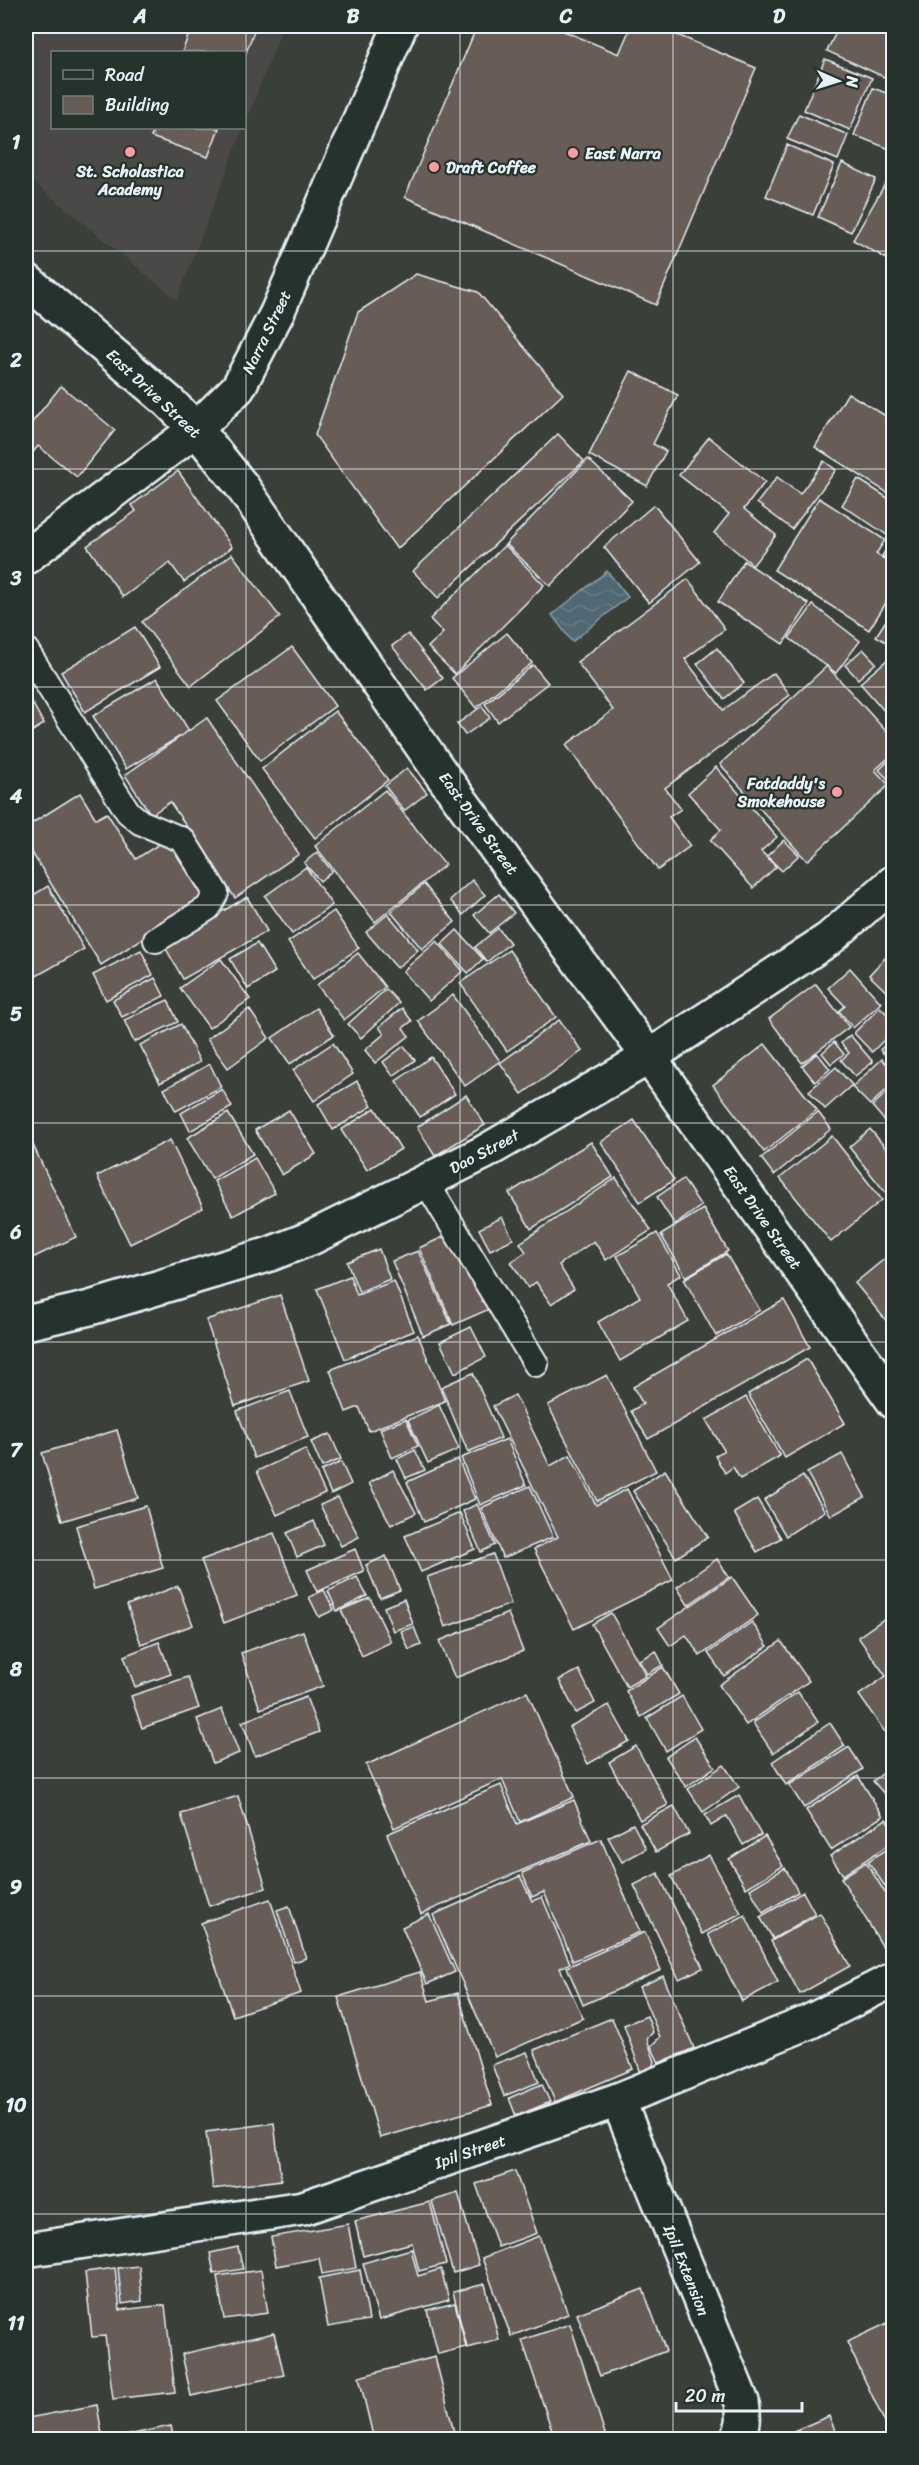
<svg xmlns="http://www.w3.org/2000/svg" width="919" height="2465" font-family="Sriracha,sans-serif">
	<style>
		.built { fill: #4b4a46 }
		.water { fill: url(#water-waves); stroke: #8c9ea8; stroke-width: 1.5 }
		.building { fill: #675b56; stroke: #e8f1f8; stroke-width: 1.5 }
		.lines { fill: none; stroke-linecap: round; stroke-linejoin: round }
		.lane-casing { stroke: #e8f1f8; stroke-width: 28 }
		.street-casing { stroke: #e8f1f8; stroke-width: 38 }
		.secondary-casing { stroke: #e8f1f8; stroke-width: 38 }
		.lane { stroke: #26332d; stroke-width: 24 }
		.street { stroke: #26332d; stroke-width: 33 }
		.secondary { stroke: #26332d; stroke-width: 33 }
		.grid { fill: none; stroke: #e8f1f8; stroke-width: 1.5; stroke-opacity: 0.55 }
		.poi-dot { fill: #ff9aa2; stroke: #26332d; stroke-width: 2 }
		.labels { text-anchor: middle; stroke-width: 4.5; stroke-linejoin: round; paint-order: stroke }
		.poi-label { font-size: 16px; font-weight: bold; fill: #e8f1f8; stroke: #26332d; text-anchor: start }
		.street-label { font-size: 16px; fill: #e8f1f8; stroke: #26332d }
		.neatline { fill: none; stroke: #e8f1f8; stroke-width: 2 }
		.grid-label { font-size: 20px; text-anchor: middle; font-weight: bold; fill: #e8f1f8 }
	</style>
	<defs>
		<pattern id="water-waves" width="16" height="10" patternUnits="userSpaceOnUse" patternTransform="scale(1.5)"><rect width="16" height="10" fill="#4f6773"/><path d="M0 5q4-4 8 0t8 0" fill="none" stroke="#687d88"/></pattern>
	</defs>
	<rect width="100%" height="100%" fill="#3a3f39"/>
	<filter id="ink" filterUnits="userSpaceOnUse"><feTurbulence type="fractalNoise" baseFrequency=".0167" numOctaves="2"/><feDisplacementMap in="SourceGraphic" scale="12" xChannelSelector="R" yChannelSelector="G"/><feConvolveMatrix kernelMatrix="1 2 1 2 8 2 1 2 1" color-interpolation-filters="sRGB"/></filter>
	<g filter="url(#ink)">
		<polygon class="built" points="26,26 283,26 245,125 244,52 52,52 52,128 243,128 177,300 26,176"/>
		<polygon class="water" points="607,571 628,597 572,642 552,615"/>
		<g class="building">
			<polygon points="192,26 256,26 244,58 244,52 182,52"/>
			<polygon points="477,26 552,26 619,54 631,26 656,26 756,68 656,305 405,197"/>
			<polygon points="839,26 894,26 893,81 827,51"/>
			<polygon points="825,59 872,78 850,130 804,110"/>
			<polygon points="873,88 894,96 892,150 854,135"/>
			<polygon points="799,114 848,135 838,160 787,139"/>
			<polygon points="154,128 219,128 208,157 151,137"/>
			<polygon points="787,145 834,165 813,215 766,196"/>
			<polygon points="842,163 876,179 851,232 818,217"/>
			<polygon points="885,184 894,189 894,249 887,259 853,240"/>
			<polygon points="416,274 478,292 563,394 397,549 315,435 358,312"/>
			<polygon points="631,371 678,395 653,444 666,451 647,486 589,455"/>
			<polygon points="61,386 115,430 77,477 38,446 30,456 26,452 26,430"/>
			<polygon points="848,393 894,421 894,497 815,447"/>
			<polygon points="558,434 584,461 438,598 413,571"/>
			<polygon points="709,437 765,482 744,509 776,535 753,565 714,533 729,514 679,475"/>
			<polygon points="588,459 632,501 550,586 506,544"/>
			<polygon points="824,461 836,470 792,529 757,503 777,477 800,494"/>
			<polygon points="178,471 232,547 184,582 170,563 123,597 87,546 136,511 132,505"/>
			<polygon points="858,479 894,502 894,532 890,537 842,505"/>
			<polygon points="819,498 885,540 876,554 894,565 894,590 869,630 774,570"/>
			<polygon points="654,505 700,562 649,603 604,547"/>
			<polygon points="894,537 894,564 882,556"/>
			<polygon points="505,545 544,585 455,674 428,647 443,633 430,619"/>
			<polygon points="232,554 280,617 191,686 142,622"/>
			<polygon points="744,561 809,604 783,644 718,602"/>
			<polygon points="688,579 725,629 685,659 723,710 774,673 790,695 665,788 681,809 669,817 690,846 658,870 566,745 613,710 577,662"/>
			<polygon points="813,605 860,641 836,673 789,638"/>
			<polygon points="894,608 894,647 876,636"/>
			<polygon points="135,627 160,667 85,712 61,672"/>
			<polygon points="507,633 532,663 476,708 452,678"/>
			<polygon points="408,634 443,678 427,690 392,646"/>
			<polygon points="292,647 335,706 260,761 217,701"/>
			<polygon points="717,648 744,683 724,699 697,664"/>
			<polygon points="863,649 876,663 858,679 845,665"/>
			<polygon points="894,654 894,722 860,683"/>
			<polygon points="533,665 548,683 498,722 485,704"/>
			<polygon points="827,666 894,740 894,753 875,770 889,785 807,861 720,764"/>
			<polygon points="157,678 189,731 126,769 93,716"/>
			<polygon points="26,692 44,724 26,735"/>
			<polygon points="482,706 490,718 465,735 457,724"/>
			<polygon points="335,711 388,780 315,838 262,769"/>
			<polygon points="207,718 299,854 235,898 170,802 151,815 125,775"/>
			<polygon points="894,755 894,785 879,770"/>
			<polygon points="716,767 777,837 761,851 776,867 753,888 710,840 721,830 688,793"/>
			<polygon points="407,768 427,793 404,811 385,786"/>
			<polygon points="385,790 445,865 375,922 315,846"/>
			<polygon points="80,793 96,819 107,813 136,859 170,837 208,897 101,965 26,843 26,827"/>
			<polygon points="784,840 799,855 782,871 767,856"/>
			<polygon points="317,852 332,871 320,881 304,863"/>
			<polygon points="306,867 332,905 292,934 265,896"/>
			<polygon points="472,880 485,895 463,915 450,900"/>
			<polygon points="424,884 455,922 422,949 391,912"/>
			<polygon points="26,886 32,896 48,886 84,949 26,982"/>
			<polygon points="499,894 514,913 489,933 474,915"/>
			<polygon points="247,897 267,931 183,979 164,945"/>
			<polygon points="334,911 359,948 313,979 288,942"/>
			<polygon points="388,914 418,950 397,968 366,932"/>
			<polygon points="498,928 510,943 487,962 475,947"/>
			<polygon points="457,930 483,959 468,973 442,944"/>
			<polygon points="437,941 463,971 429,1001 403,971"/>
			<polygon points="257,943 275,972 248,989 230,959"/>
			<polygon points="893,949 894,949 894,999 869,975"/>
			<polygon points="141,950 153,975 106,1000 93,975"/>
			<polygon points="509,950 556,1017 507,1051 460,983"/>
			<polygon points="358,953 385,987 344,1020 317,985"/>
			<polygon points="221,959 250,999 209,1028 180,988"/>
			<polygon points="850,968 881,1003 853,1028 839,1011 845,1006 828,988"/>
			<polygon points="155,978 164,996 122,1017 113,1000"/>
			<polygon points="816,984 849,1027 802,1063 769,1019"/>
			<polygon points="386,989 399,1003 361,1038 348,1024"/>
			<polygon points="453,995 500,1061 465,1086 418,1021"/>
			<polygon points="168,1000 178,1022 134,1042 124,1020"/>
			<polygon points="880,1007 894,1021 894,1030 872,1052 854,1033"/>
			<polygon points="316,1008 334,1035 290,1064 272,1038"/>
			<polygon points="402,1008 412,1021 403,1028 409,1036 375,1063 365,1050 384,1034 379,1027"/>
			<polygon points="249,1009 269,1038 228,1068 207,1039"/>
			<polygon points="559,1020 582,1051 522,1094 500,1063"/>
			<polygon points="181,1024 200,1062 160,1083 140,1045"/>
			<polygon points="850,1035 873,1062 855,1076 841,1060 849,1053 841,1043"/>
			<polygon points="834,1042 844,1054 831,1064 822,1053"/>
			<polygon points="333,1043 353,1074 314,1101 293,1070"/>
			<polygon points="887,1043 894,1050 894,1063 880,1050"/>
			<polygon points="765,1044 817,1110 764,1152 713,1085"/>
			<polygon points="404,1046 415,1060 393,1076 383,1062"/>
			<polygon points="817,1053 830,1069 815,1082 802,1066"/>
			<polygon points="431,1057 455,1094 420,1117 396,1081"/>
			<polygon points="882,1059 894,1072 894,1083 870,1105 852,1087"/>
			<polygon points="210,1064 221,1087 176,1111 164,1089"/>
			<polygon points="836,1067 852,1085 825,1109 809,1091"/>
			<polygon points="357,1081 372,1106 333,1130 318,1104"/>
			<polygon points="894,1086 894,1122 889,1126 872,1106"/>
			<polygon points="222,1089 232,1107 190,1131 181,1113"/>
			<polygon points="466,1095 485,1125 435,1156 417,1127"/>
			<polygon points="375,1108 401,1149 367,1170 341,1130"/>
			<polygon points="289,1110 316,1154 282,1175 255,1130"/>
			<polygon points="818,1112 831,1129 774,1175 761,1158"/>
			<polygon points="228,1113 253,1154 212,1179 187,1138"/>
			<polygon points="634,1120 674,1180 640,1202 601,1142"/>
			<polygon points="870,1129 894,1158 894,1187 886,1193 849,1147"/>
			<polygon points="26,1130 76,1237 26,1261"/>
			<polygon points="832,1136 882,1200 831,1242 780,1178"/>
			<polygon points="170,1140 203,1208 130,1244 97,1176"/>
			<polygon points="591,1142 613,1177 531,1229 509,1193"/>
			<polygon points="255,1158 275,1193 233,1216 214,1181"/>
			<polygon points="616,1178 651,1230 606,1260 594,1241 559,1265 574,1289 551,1304 536,1282 528,1288 511,1262 526,1252 520,1243"/>
			<polygon points="683,1179 701,1206 675,1225 657,1197"/>
			<polygon points="703,1209 728,1251 686,1277 661,1235"/>
			<polygon points="502,1217 513,1239 490,1250 479,1229"/>
			<polygon points="657,1233 681,1275 667,1283 688,1321 620,1361 598,1322 640,1297 617,1256"/>
			<polygon points="450,1234 494,1307 453,1325 419,1248"/>
			<polygon points="379,1249 390,1279 359,1292 347,1262"/>
			<polygon points="418,1251 451,1324 423,1336 392,1261"/>
			<polygon points="894,1251 894,1330 855,1283"/>
			<polygon points="726,1254 760,1310 716,1336 684,1279"/>
			<polygon points="350,1276 357,1295 394,1281 414,1331 345,1359 317,1289"/>
			<polygon points="280,1295 309,1381 235,1406 206,1320"/>
			<polygon points="784,1300 810,1347 648,1439 631,1411 643,1404 633,1387"/>
			<polygon points="471,1327 486,1357 455,1373 440,1342"/>
			<polygon points="418,1335 445,1401 369,1431 359,1407 346,1412 330,1370"/>
			<polygon points="807,1359 845,1423 785,1458 748,1394"/>
			<polygon points="473,1373 501,1438 468,1452 441,1387"/>
			<polygon points="607,1375 656,1471 597,1501 548,1405"/>
			<polygon points="290,1391 308,1437 254,1458 237,1411"/>
			<polygon points="515,1395 550,1466 570,1455 596,1505 627,1489 673,1580 574,1629 534,1549 558,1537 493,1406"/>
			<polygon points="746,1397 780,1456 740,1479 733,1467 725,1473 715,1456 724,1450 706,1420"/>
			<polygon points="439,1405 459,1449 428,1463 408,1420"/>
			<polygon points="406,1419 418,1446 392,1458 380,1429"/>
			<polygon points="117,1430 138,1498 62,1521 42,1453"/>
			<polygon points="330,1434 341,1459 322,1467 311,1442"/>
			<polygon points="507,1439 526,1485 480,1505 461,1458"/>
			<polygon points="305,1449 325,1493 277,1515 257,1471"/>
			<polygon points="415,1450 425,1470 406,1478 397,1459"/>
			<polygon points="842,1454 865,1497 831,1516 807,1473"/>
			<polygon points="458,1459 475,1499 424,1522 407,1482"/>
			<polygon points="341,1462 351,1484 331,1494 321,1471"/>
			<polygon points="393,1470 416,1513 391,1525 369,1483"/>
			<polygon points="665,1470 708,1537 676,1558 633,1491"/>
			<polygon points="803,1476 825,1511 786,1536 764,1500"/>
			<polygon points="530,1486 553,1537 503,1558 481,1508"/>
			<polygon points="338,1497 359,1537 341,1546 320,1505"/>
			<polygon points="757,1499 781,1538 757,1552 734,1513"/>
			<polygon points="477,1504 495,1545 481,1552 463,1511"/>
			<polygon points="146,1506 163,1568 94,1589 76,1526"/>
			<polygon points="460,1513 475,1549 421,1572 405,1536"/>
			<polygon points="314,1521 324,1545 297,1557 287,1533"/>
			<polygon points="274,1533 297,1595 224,1623 201,1560"/>
			<polygon points="355,1549 364,1571 317,1592 307,1570"/>
			<polygon points="493,1554 511,1604 445,1627 427,1577"/>
			<polygon points="386,1556 400,1590 380,1598 366,1565"/>
			<polygon points="717,1559 729,1577 688,1605 677,1587"/>
			<polygon points="357,1577 367,1596 337,1611 328,1591"/>
			<polygon points="732,1577 758,1615 700,1656 686,1635 670,1646 658,1628"/>
			<polygon points="178,1586 193,1625 141,1644 127,1605"/>
			<polygon points="324,1590 334,1610 319,1617 309,1597"/>
			<polygon points="370,1598 391,1642 362,1656 341,1610"/>
			<polygon points="404,1599 413,1624 393,1631 384,1607"/>
			<polygon points="894,1612 894,1735 889,1738 859,1695 886,1676 858,1637"/>
			<polygon points="508,1613 523,1651 455,1678 439,1641"/>
			<polygon points="611,1613 646,1676 627,1687 592,1624"/>
			<polygon points="752,1622 768,1646 724,1676 708,1653"/>
			<polygon points="414,1627 421,1645 409,1650 401,1631"/>
			<polygon points="303,1631 323,1686 260,1709 241,1653"/>
			<polygon points="781,1641 809,1681 746,1725 719,1685"/>
			<polygon points="159,1642 171,1674 135,1687 124,1656"/>
			<polygon points="656,1651 663,1665 647,1674 639,1660"/>
			<polygon points="663,1667 679,1694 641,1717 626,1691"/>
			<polygon points="579,1670 595,1703 576,1713 559,1680"/>
			<polygon points="188,1677 199,1708 142,1728 131,1696"/>
			<polygon points="527,1692 574,1797 520,1822 502,1779 394,1828 366,1765"/>
			<polygon points="798,1692 818,1722 773,1753 753,1723"/>
			<polygon points="682,1696 701,1729 666,1751 647,1718"/>
			<polygon points="306,1697 319,1732 255,1756 242,1722"/>
			<polygon points="609,1705 629,1741 588,1764 569,1727"/>
			<polygon points="222,1709 239,1753 213,1763 197,1719"/>
			<polygon points="830,1723 845,1746 786,1785 772,1762"/>
			<polygon points="695,1737 715,1767 686,1787 666,1757"/>
			<polygon points="636,1746 668,1805 640,1820 609,1762"/>
			<polygon points="849,1747 863,1769 804,1808 789,1785"/>
			<polygon points="724,1765 739,1787 703,1812 688,1789"/>
			<polygon points="894,1765 894,1805 873,1781"/>
			<polygon points="858,1776 883,1816 831,1850 806,1810"/>
			<polygon points="501,1785 517,1824 574,1800 591,1841 421,1914 387,1834"/>
			<polygon points="739,1795 761,1835 743,1845 727,1816 711,1826 705,1815"/>
			<polygon points="238,1796 266,1888 209,1906 181,1814"/>
			<polygon points="674,1806 689,1834 656,1852 640,1824"/>
			<polygon points="886,1819 894,1830 894,1841 843,1875 830,1856"/>
			<polygon points="633,1824 646,1849 622,1862 608,1837"/>
			<polygon points="765,1836 783,1866 746,1888 729,1859"/>
			<polygon points="601,1839 640,1932 573,1961 544,1892 532,1897 522,1873"/>
			<polygon points="894,1845 894,1900 868,1861"/>
			<polygon points="709,1855 741,1913 702,1934 671,1876"/>
			<polygon points="866,1862 894,1907 894,1954 889,1957 841,1878"/>
			<polygon points="785,1868 798,1892 763,1913 750,1889"/>
			<polygon points="658,1873 703,1968 679,1979 634,1885"/>
			<polygon points="520,1876 532,1901 542,1897 570,1963 560,1968 583,2018 495,2057 433,1915"/>
			<polygon points="803,1892 815,1914 773,1939 760,1917"/>
			<polygon points="270,1899 301,1993 233,2016 201,1923"/>
			<polygon points="289,1906 306,1958 294,1962 277,1910"/>
			<polygon points="820,1913 850,1966 800,1994 771,1941"/>
			<polygon points="429,1914 455,1972 427,1984 402,1927"/>
			<polygon points="745,1915 778,1982 742,2001 708,1934"/>
			<polygon points="645,1932 661,1970 583,2005 567,1967"/>
			<polygon points="420,1972 429,2001 458,1993 492,2105 380,2138 338,1997"/>
			<polygon points="663,1976 694,2048 659,2063 651,2046 660,2037 639,1987"/>
			<polygon points="647,2016 653,2032 647,2039 655,2062 643,2079 624,2025"/>
			<polygon points="612,2018 633,2069 555,2102 534,2050"/>
			<polygon points="527,2052 539,2082 504,2096 492,2065"/>
			<polygon points="542,2084 550,2102 516,2116 509,2098"/>
			<polygon points="274,2123 281,2180 213,2189 206,2132"/>
			<polygon points="515,2171 537,2233 498,2247 476,2184"/>
			<polygon points="458,2193 479,2265 453,2273 432,2201"/>
			<polygon points="430,2202 446,2264 419,2271 412,2243 363,2256 355,2221"/>
			<polygon points="348,2224 356,2268 322,2274 319,2258 276,2266 271,2237"/>
			<polygon points="539,2236 568,2314 511,2336 482,2258"/>
			<polygon points="238,2247 243,2269 214,2274 210,2253"/>
			<polygon points="411,2249 418,2276 441,2269 449,2300 379,2320 363,2263"/>
			<polygon points="139,2266 142,2301 122,2304 118,2268"/>
			<polygon points="115,2268 120,2310 165,2305 175,2392 113,2399 105,2336 92,2337 85,2272"/>
			<polygon points="261,2270 268,2313 224,2319 217,2276"/>
			<polygon points="360,2270 369,2320 328,2327 319,2278"/>
			<polygon points="485,2284 499,2340 467,2348 453,2292"/>
			<polygon points="643,2289 666,2351 600,2376 577,2314"/>
			<polygon points="455,2303 466,2347 438,2354 427,2310"/>
			<polygon points="894,2320 894,2440 893,2440 847,2342"/>
			<polygon points="570,2324 607,2440 555,2440 522,2340"/>
			<polygon points="274,2333 284,2375 191,2396 182,2354"/>
			<polygon points="435,2357 456,2440 374,2440 359,2377"/>
			<polygon points="97,2405 103,2440 32,2440 28,2418"/>
			<polygon points="829,2416 839,2440 784,2440 782,2436"/>
			<polygon points="171,2426 174,2440 109,2440 109,2439"/>
		</g>
		<g class="lines">
			<defs>
				<g id="lane">
					<polyline points="26,650 128,812 140,822 183,840 216,893 208,908 156,940"/>
					<polyline points="426,1182 536,1364"/>
				</g>
				<g id="street">
					<polyline points="26,557 196,429"/>
					<polyline points="26,1323 90,1308 270,1254 311,1238 483,1153 649,1057 829,939 894,882"/>
					<path d="M618 2100 742 2402C744 2416 745 2427 736 2440"/>
					<polyline points="26,2250 303,2208 618,2100 809,2022 894,1979"/>
				</g>
				<g id="secondary">
					<polyline points="26,280 169,402 196,429 241,485 442,775 649,1057 894,1402"/>
					<polyline points="196,429 238,388 277,313 400,26"/>
				</g>
			</defs>
			<use href="#lane" class="lane-casing"/>
			<use href="#street" class="street-casing"/>
			<use href="#secondary" class="secondary-casing"/>
			<use href="#lane" class="lane"/>
			<use href="#street" class="street"/>
			<use href="#secondary" class="secondary"/>
		</g>
	</g>
	<path class="grid" d="M246 26V2440M460 26V2440M673 26V2440M26 251H894M26 469H894M26 687H894M26 905H894M26 1123H894M26 1342H894M26 1560H894M26 1778H894M26 1996H894M26 2214H894"/>
	<g class="poi-dot">
		<circle cx="130" cy="152" r="6"/>
		<circle cx="573" cy="153" r="6"/>
		<circle cx="434" cy="167" r="6"/>
		<circle cx="837" cy="792" r="6"/>
	</g>
	<g class="labels">
		<g class="poi-label">
			<text x="585" y="159">East Narra</text>
			<text x="446" y="173">Draft Coffee</text>
			<text x="130" y="177" text-anchor="middle">St. Scholastica<tspan x="130" dy="18">Academy</tspan></text>
			<text x="825" y="789" text-anchor="end">Fatdaddy's<tspan x="825" dy="18">Smokehouse</tspan></text>
		</g>
		<g class="street-label">
			<text transform="translate(266 332) rotate(-64)" y="6">Narra Street</text>
			<text transform="translate(154 393) rotate(43)" y="6">East Drive Street</text>
			<text transform="translate(479 823) rotate(54)" y="6">East Drive Street</text>
			<text transform="translate(484 1151) rotate(-28)" y="6">Dao Street</text>
			<text transform="translate(763 1217) rotate(55)" y="6">East Drive Street</text>
			<text transform="translate(470 2151) rotate(-19)" y="6">Ipil Street</text>
			<text transform="translate(687 2270) rotate(68)" y="6">Ipil Extension</text>
		</g>
	</g>
	<rect width="919" height="2465" fill="none" stroke="#26332d" stroke-width="66"/>
	<rect x="51" y="51" width="195" height="78" fill="#26332d" stroke="#747f7e" stroke-width="1.5"/>
	<rect x="63" y="70" width="30" height="9" fill="#26332d" stroke="#747f7e" stroke-width="1.5"/>
	<text x="105" y="81" font-size="18" fill="#e8f1f8">Road</text>
	<rect x="63" y="96" width="30" height="18" fill="#675b56" stroke="#747f7e" stroke-width="1.5"/>
	<text x="105" y="111" font-size="18" fill="#e8f1f8">Building</text>
	<g transform="translate(838 81) rotate(93)" stroke="#26332d" stroke-width="4.5" paint-order="stroke">
	<path d="M0-4.5L10 22L0 15L-10 22Z" fill="#e8f1f8"/>
	<text y="-9" font-size="16" font-weight="bold" text-anchor="middle" fill="#e8f1f8">N</text>
	</g>
	<path d="M676 2402v9h126v-9" fill="none" stroke="#e8f1f8" stroke-width="3"/>
	<text x="685" y="2402" font-size="18" fill="#e8f1f8" stroke="#26332d" stroke-width="4.5" paint-order="stroke">20 m</text>
	<rect x="33" y="33" width="853" height="2399" class="neatline"/>
	<g class="grid-label">
		<text x="140" y="23">A</text>
		<text x="353" y="23">B</text>
		<text x="566" y="23">C</text>
		<text x="779" y="23">D</text>
		<text x="16" y="149">1</text>
		<text x="16" y="367">2</text>
		<text x="16" y="585">3</text>
		<text x="16" y="803">4</text>
		<text x="16" y="1021">5</text>
		<text x="16" y="1239">6</text>
		<text x="16" y="1457">7</text>
		<text x="16" y="1676">8</text>
		<text x="16" y="1894">9</text>
		<text x="16" y="2112">10</text>
		<text x="16" y="2330">11</text>
	</g>
</svg>
